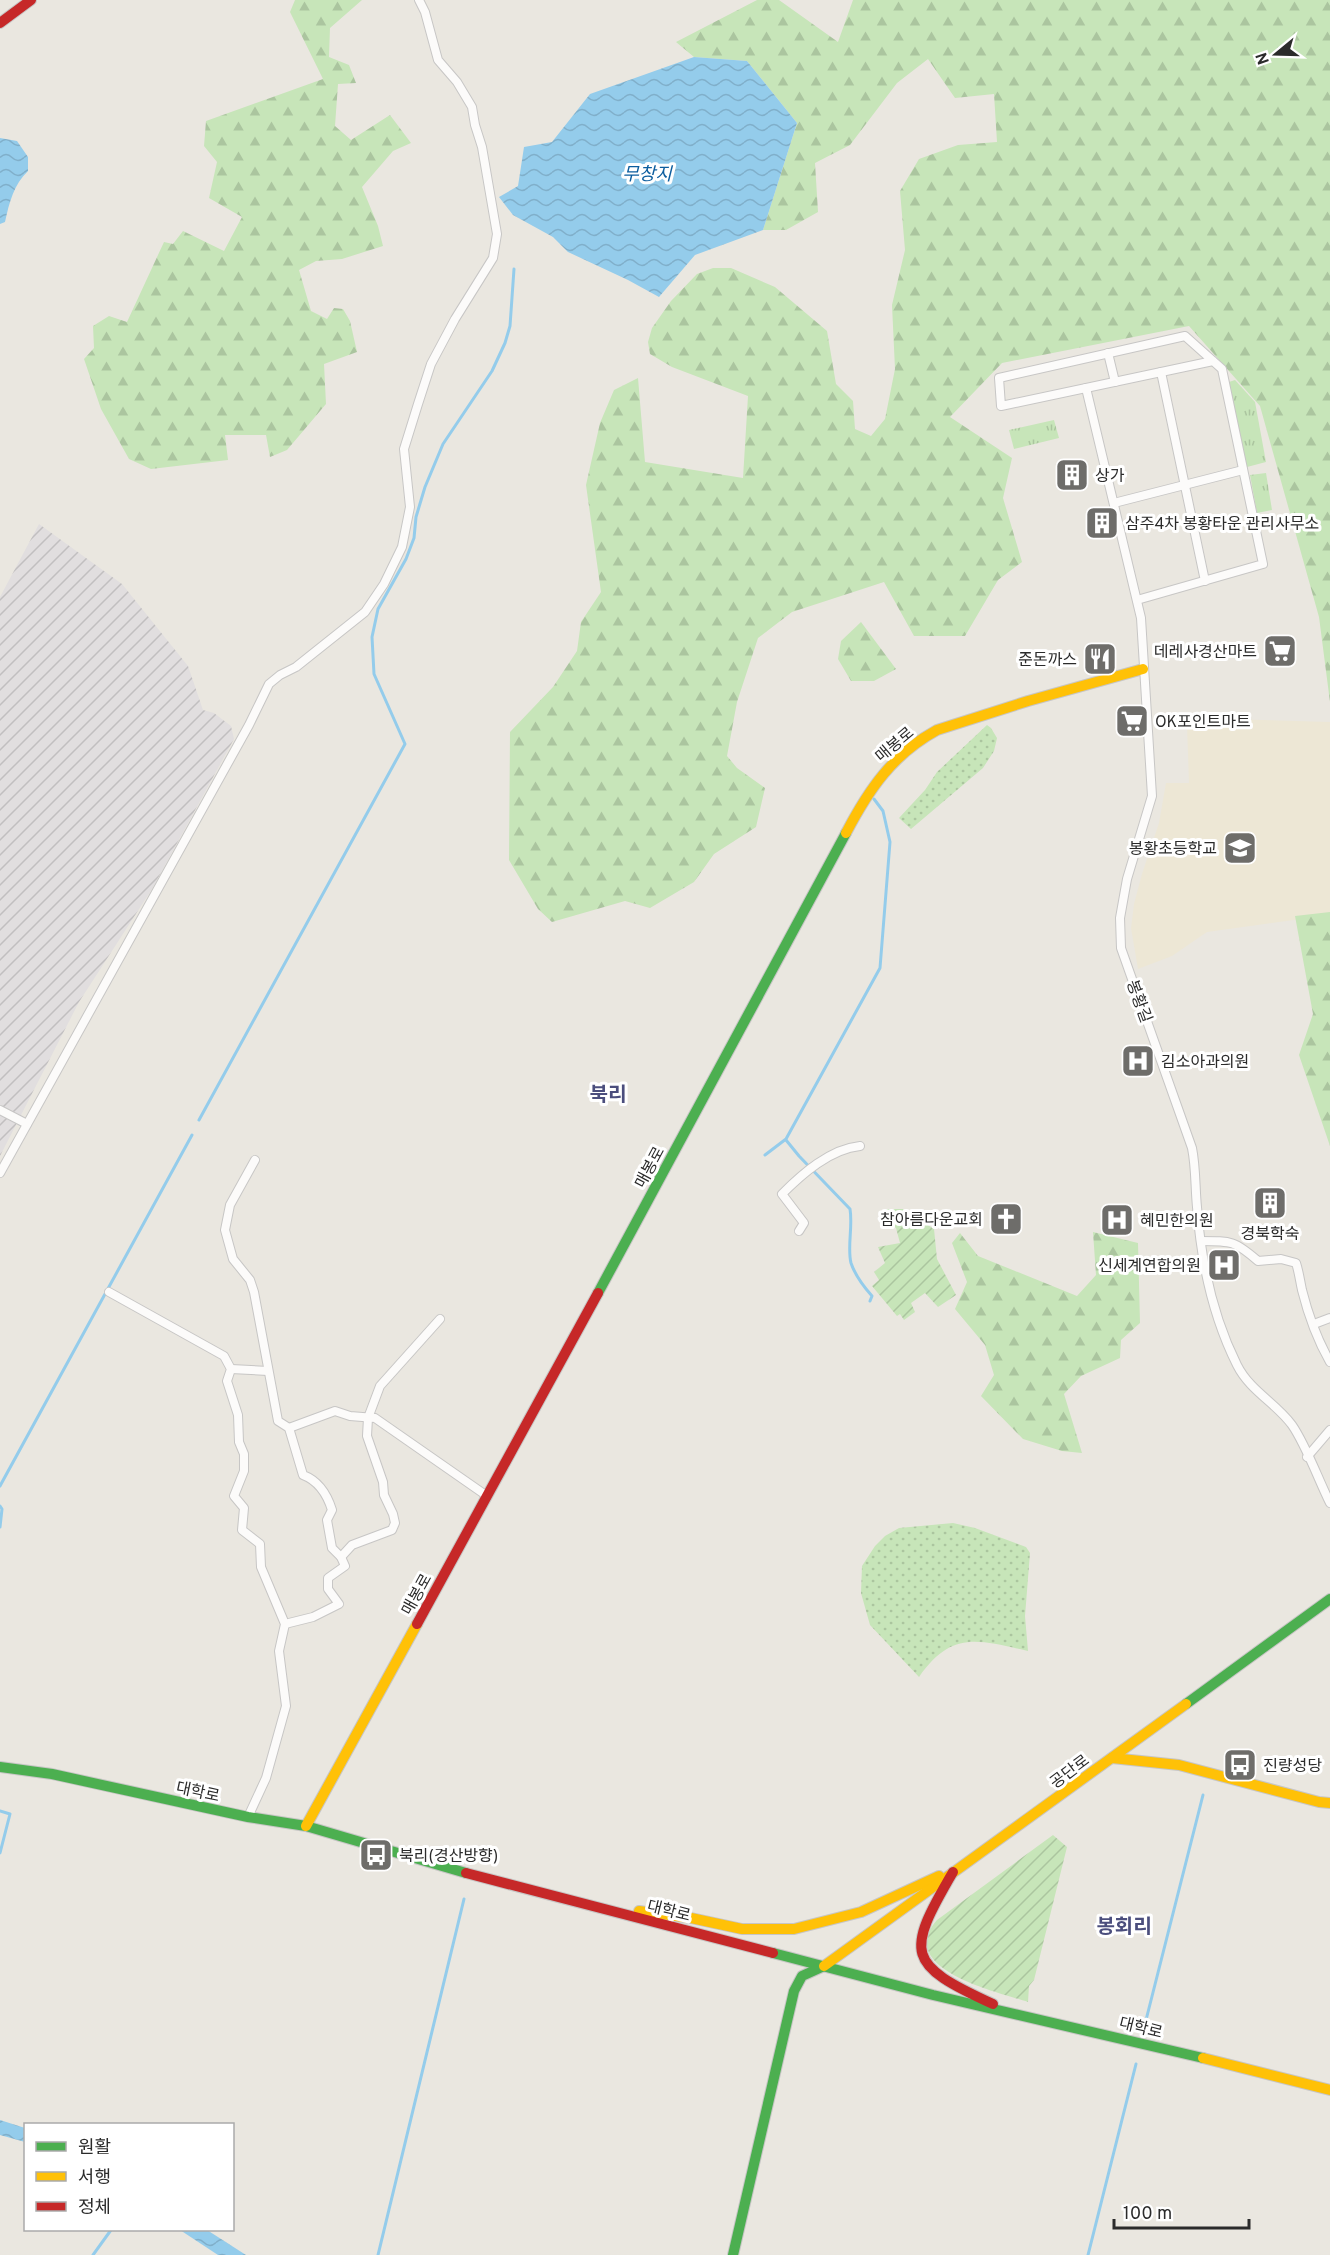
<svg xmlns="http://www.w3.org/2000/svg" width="1330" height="2255" font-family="Overpass,'Noto Sans KR',sans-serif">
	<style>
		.industrial { fill: url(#industrial-furrows) }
		.education { fill: #ede7d5 }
		.grass { fill: url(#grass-dots) }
		.forest { fill: url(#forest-firs) }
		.park { fill: url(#park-tufts) }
		.garden { fill: url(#garden-furrows) }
		.water { fill: url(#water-waves) }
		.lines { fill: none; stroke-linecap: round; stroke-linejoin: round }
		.stream { stroke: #94cceb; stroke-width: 3 }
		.street-casing { stroke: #c7c6c5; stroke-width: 10 }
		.fast-casing { stroke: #c7c6c5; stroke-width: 12 }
		.slow-casing { stroke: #c7c6c5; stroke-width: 12 }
		.jam-casing { stroke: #c7c6c5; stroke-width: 12 }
		.street { stroke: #fcfbfa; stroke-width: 8 }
		.fast { stroke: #4caf50; stroke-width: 10 }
		.slow { stroke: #ffc107; stroke-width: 10 }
		.jam { stroke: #c62828; stroke-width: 10 }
		.labels { text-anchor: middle; stroke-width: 6; stroke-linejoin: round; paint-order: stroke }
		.poi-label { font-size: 16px; fill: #2b2b2b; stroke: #fff; text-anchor: start }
		.street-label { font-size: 16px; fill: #2b2b2b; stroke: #fff }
		.water-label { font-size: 18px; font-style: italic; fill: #0c5d9e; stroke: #fff }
		.quarter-label { font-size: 20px; font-weight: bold; fill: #4b4e7d; stroke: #fff }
	</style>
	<defs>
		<pattern id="industrial-furrows" width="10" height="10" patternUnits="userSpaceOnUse" patternTransform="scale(1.5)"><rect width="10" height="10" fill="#e1dedf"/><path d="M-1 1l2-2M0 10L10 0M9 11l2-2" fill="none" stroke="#c1bfc0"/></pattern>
		<pattern id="grass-dots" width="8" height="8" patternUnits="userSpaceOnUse" patternTransform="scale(1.5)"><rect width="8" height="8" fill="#c7e5b9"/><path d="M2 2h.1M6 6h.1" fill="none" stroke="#abc59f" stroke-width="1.8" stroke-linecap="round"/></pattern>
		<pattern id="forest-firs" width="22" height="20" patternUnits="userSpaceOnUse" patternTransform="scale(1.5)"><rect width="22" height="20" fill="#c7e5b9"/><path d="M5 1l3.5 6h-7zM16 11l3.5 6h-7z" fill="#abc59f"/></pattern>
		<pattern id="park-tufts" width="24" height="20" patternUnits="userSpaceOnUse" patternTransform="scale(1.5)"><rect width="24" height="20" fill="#c7e5b9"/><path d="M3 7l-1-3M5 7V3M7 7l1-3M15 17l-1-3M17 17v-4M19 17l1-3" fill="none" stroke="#abc59f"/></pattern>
		<pattern id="garden-furrows" width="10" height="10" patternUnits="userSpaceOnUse" patternTransform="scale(1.5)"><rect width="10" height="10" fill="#c7e5b9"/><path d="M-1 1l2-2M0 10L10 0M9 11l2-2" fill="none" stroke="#abc59f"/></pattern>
		<pattern id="water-waves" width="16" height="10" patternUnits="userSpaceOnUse" patternTransform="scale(1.5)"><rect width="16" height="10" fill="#94cceb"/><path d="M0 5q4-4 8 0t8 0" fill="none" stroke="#80afca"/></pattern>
	</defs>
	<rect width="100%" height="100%" fill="#eae7e0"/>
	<polygon class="industrial" points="39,524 122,584 188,666 203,710 214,713 231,726 234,739 152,889 79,1002 0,1156 0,597"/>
	<polygon class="education" points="1190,718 1330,722 1330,915 1207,932 1172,956 1138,969 1131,928 1134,904 1142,874 1159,823 1166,783 1189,783 1187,725"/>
	<g class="grass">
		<polygon points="987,725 991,728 997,738 994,751 983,768 911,829 899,818 925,790 937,772"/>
		<path d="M953 1523 975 1528 1026 1547 1030 1553 1025 1616 1028 1651C978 1640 952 1630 919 1677L870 1625 861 1593 862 1566 875 1546 885 1536 899 1528Z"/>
	</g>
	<g class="forest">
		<polygon points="295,0 362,0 330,28 329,57 349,65 356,83 338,84 335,126 351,140 390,115 411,143 393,151 362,187 378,226 383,246 342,259 316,261 299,270 311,311 327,319 334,308 343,309 350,321 357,352 324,364 326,404 287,450 270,457 266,435 225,435 228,460 151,469 129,459 101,409 84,359 94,348 93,326 109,316 127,322 164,242 173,244 183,231 224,251 242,217 209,198 217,162 204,146 206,121 323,79 290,12"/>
		<polygon points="757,0 779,0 838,42 853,0 1330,0 1330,702 1319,617 1260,406 1189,326 1002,363 950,417 1012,458 1003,498 1022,562 998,580 965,636 914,636 884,582 792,612 758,638 737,702 727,756 737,768 765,788 756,827 714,854 694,882 650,908 625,901 552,922 538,909 509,860 510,732 553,687 577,651 581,622 601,592 586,485 600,423 614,390 638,378 645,462 743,478 748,396 672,367 650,354 648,342 652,328 671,301 697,274 713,268 731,268 775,287 827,331 836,384 853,401 855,429 871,436 885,419 895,369 892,305 905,250 900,191 919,159 958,145 997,142 994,94 955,98 928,59 897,83 850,145 815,163 818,212 786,230 763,230 797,123 747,61 694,57 676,42"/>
		<polygon points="861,622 896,669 874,681 851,681 838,659 841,641"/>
		<polygon points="1330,912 1330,1146 1299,1055 1313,1014 1295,916"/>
		<polygon points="1093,1232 1138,1243 1140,1323 1121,1340 1120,1358 1081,1376 1064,1394 1082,1453 1062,1451 1023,1439 981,1396 994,1375 985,1345 955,1309 967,1282 952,1243 960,1233 978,1256 1077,1296 1096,1275"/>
	</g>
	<g class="park">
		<polygon points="1235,380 1255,402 1266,462 1247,467 1229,382"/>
		<polygon points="1054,420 1059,438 1014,449 1009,430"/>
		<polygon points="1266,473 1272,510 1257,513 1250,475"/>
	</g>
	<g class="garden">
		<polygon points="884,1209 903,1209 934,1229 937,1259 956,1295 938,1307 925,1293 911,1303 915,1312 904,1320 900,1314 897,1316 872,1286 879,1280 874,1272 885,1263 878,1247 900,1243 896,1228 889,1224"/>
		<path d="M1053 1835 1067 1847 1034 1980 1029 1986 1028 2002C997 1992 894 1969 937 1920Z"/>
	</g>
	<g class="water">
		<polygon points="694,57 747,61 797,123 763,230 695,255 659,297 628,280 568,252 553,237 513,215 499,197 518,186 524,147 552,142 590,94"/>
		<path d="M0 138 17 141 28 157V171C14 184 9 203 5 222L0 224Z"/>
		<polygon points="0,2120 25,2128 25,2142 0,2135"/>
		<polygon points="180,2230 207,2230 246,2255 218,2255"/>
	</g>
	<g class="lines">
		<g class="stream">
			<polyline points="199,1120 405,744 374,674 372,637 378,609 406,559 414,538 416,517 425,487 443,444 492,371 505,343 510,326 514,269"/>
			<path d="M786 1140 799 1156 850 1209C853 1226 847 1248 851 1263 855 1275 864 1287 872 1296L870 1301"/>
			<polyline points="765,1155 786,1139 880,968 890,842 883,811 874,799"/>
			<polyline points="0,1486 192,1135"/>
			<polyline points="0,1506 2,1509 0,1527"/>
			<polyline points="0,1811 10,1814 0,1853"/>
			<polyline points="1146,2020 1203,1795"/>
			<polyline points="93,2255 111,2230"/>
			<polyline points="378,2255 464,1899"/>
			<polyline points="1088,2255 1136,2064"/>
		</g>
		<defs>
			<g id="street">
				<polyline points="1108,353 1115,382"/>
				<polyline points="1161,372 1205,581"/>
				<path d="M1086 388 1141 618 1152 796 1127 879 1120 918 1121 948 1192 1148C1196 1168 1195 1187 1197 1207 1201 1261 1213 1317 1237 1365 1250 1391 1276 1403 1292 1425 1306 1445 1319 1481 1330 1503"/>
				<polyline points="1114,503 1243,470"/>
				<polyline points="1137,600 1263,564 1222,369 1185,336 999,378 1001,406 1213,361"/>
				<polyline points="0,1110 27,1124"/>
				<path d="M255 1160 230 1205 225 1230 233 1259 250 1280 254 1292 278 1421 289 1428 303 1475C319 1481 327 1494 332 1510L327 1520 332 1548 341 1557 345 1566 328 1578V1589L339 1604 313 1617 285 1624"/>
				<polyline points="0,1173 249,725 269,684 280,675 296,667 365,612 384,584 402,547 410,507 404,449 418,404 431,364 455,319 493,258 497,234 482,147 475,125 472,107 457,82 438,60 425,12 419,0"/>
				<path d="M799 1231 804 1223 782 1194C802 1174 830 1149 860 1146"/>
				<path d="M1201 1241C1232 1241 1235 1241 1258 1261L1281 1259 1296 1263C1299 1272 1300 1281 1302 1290 1308 1314 1318 1341 1330 1362"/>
				<polyline points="109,1292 224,1356 231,1369 227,1381 238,1415 239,1442 244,1454 244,1471 234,1496 244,1508 242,1530 260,1544 261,1567 285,1624 279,1651 286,1706 266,1778 248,1817"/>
				<polyline points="1314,1324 1330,1318"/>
				<polyline points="231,1369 268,1371"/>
				<polyline points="289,1428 335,1411 350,1416 375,1418 487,1496"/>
				<polyline points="1307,1457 1330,1430"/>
				<polyline points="341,1557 352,1545 392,1530 395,1523 393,1514 384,1495 383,1482 367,1436 368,1418 380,1386 440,1319"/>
			</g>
			<g id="fast">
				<polyline points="598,1293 846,833"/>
				<polyline points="1186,1704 1330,1599"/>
				<polyline points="0,1767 52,1774 248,1817 306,1826 466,1873"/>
				<polyline points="773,1953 933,1995 1203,2058"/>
				<polyline points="733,2255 794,1991 802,1976 824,1966"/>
			</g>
			<g id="slow">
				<path d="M846 833C869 789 893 754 937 730L1028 701 1143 669"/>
				<polyline points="1112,1758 1179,1765 1319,1802 1330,1803"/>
				<polyline points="306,1826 417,1624"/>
				<polyline points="639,1911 691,1918 742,1929 794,1929 861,1912 939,1876"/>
				<polyline points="824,1966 1186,1704"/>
				<polyline points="1203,2058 1330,2090"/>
			</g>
			<g id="jam">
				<polyline points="0,23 31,0"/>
				<polyline points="417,1624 598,1293"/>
				<path d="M953 1872C905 1954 906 1964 993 2004"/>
				<polyline points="466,1873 773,1953"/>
			</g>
		</defs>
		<use href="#street" class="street-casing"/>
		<use href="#fast" class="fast-casing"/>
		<use href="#slow" class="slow-casing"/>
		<use href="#jam" class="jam-casing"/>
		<use href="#street" class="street"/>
		<use href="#fast" class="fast"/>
		<use href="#slow" class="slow"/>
		<use href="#jam" class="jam"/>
	</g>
	<defs>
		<symbol id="building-square" viewBox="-11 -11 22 22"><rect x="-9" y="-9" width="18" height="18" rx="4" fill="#6e6d6a" stroke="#fff"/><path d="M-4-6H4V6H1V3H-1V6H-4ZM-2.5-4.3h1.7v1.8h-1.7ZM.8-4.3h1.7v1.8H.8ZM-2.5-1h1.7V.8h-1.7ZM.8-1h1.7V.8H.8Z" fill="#fff"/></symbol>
		<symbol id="supermarket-square" viewBox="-11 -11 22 22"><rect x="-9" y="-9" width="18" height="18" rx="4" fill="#6e6d6a" stroke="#fff"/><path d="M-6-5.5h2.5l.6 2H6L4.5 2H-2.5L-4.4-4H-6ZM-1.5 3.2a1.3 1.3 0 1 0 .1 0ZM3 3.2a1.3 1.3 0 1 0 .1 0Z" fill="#fff"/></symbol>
		<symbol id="restaurant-square" viewBox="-11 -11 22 22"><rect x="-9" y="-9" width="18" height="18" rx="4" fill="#6e6d6a" stroke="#fff"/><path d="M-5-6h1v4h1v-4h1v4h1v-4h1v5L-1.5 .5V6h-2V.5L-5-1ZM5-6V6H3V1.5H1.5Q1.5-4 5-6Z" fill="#fff"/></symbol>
		<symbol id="school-square" viewBox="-11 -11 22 22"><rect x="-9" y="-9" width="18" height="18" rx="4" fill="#6e6d6a" stroke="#fff"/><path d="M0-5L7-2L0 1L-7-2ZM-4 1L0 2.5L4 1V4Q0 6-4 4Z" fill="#fff"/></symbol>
		<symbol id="hospital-square" viewBox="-11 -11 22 22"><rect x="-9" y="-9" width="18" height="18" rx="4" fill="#6e6d6a" stroke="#fff"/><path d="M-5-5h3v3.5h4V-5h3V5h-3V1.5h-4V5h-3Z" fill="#fff"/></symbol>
		<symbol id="church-square" viewBox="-11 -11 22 22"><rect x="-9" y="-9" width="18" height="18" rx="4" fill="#6e6d6a" stroke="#fff"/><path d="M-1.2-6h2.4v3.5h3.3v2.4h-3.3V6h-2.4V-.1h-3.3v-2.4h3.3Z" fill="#fff"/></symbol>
		<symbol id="bus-square" viewBox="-11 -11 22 22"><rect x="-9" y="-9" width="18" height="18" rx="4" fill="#6e6d6a" stroke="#fff"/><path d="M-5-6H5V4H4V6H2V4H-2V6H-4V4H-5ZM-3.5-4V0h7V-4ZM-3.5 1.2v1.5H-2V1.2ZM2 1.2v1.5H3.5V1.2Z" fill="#fff"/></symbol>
	</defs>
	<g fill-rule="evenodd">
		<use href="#building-square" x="1053" y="456" width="38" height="38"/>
		<use href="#building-square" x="1083" y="504" width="38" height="38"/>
		<use href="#supermarket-square" x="1261" y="632" width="38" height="38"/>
		<use href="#restaurant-square" x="1081" y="640" width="38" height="38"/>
		<use href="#supermarket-square" x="1113" y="702" width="38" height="38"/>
		<use href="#school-square" x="1221" y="829" width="38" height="38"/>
		<use href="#hospital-square" x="1119" y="1042" width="38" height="38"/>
		<use href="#building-square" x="1251" y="1184" width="38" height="38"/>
		<use href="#church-square" x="987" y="1200" width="38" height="38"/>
		<use href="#hospital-square" x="1098" y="1201" width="38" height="38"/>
		<use href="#hospital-square" x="1205" y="1246" width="38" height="38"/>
		<use href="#bus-square" x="1221" y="1746" width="38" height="38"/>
		<use href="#bus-square" x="357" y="1836" width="38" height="38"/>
	</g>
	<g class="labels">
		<g class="poi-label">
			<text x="1095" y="481">상가</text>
			<text x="1125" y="529">삼주4차 봉황타운 관리사무소</text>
			<text x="1257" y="657" text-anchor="end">데레사경산마트</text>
			<text x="1077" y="665" text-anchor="end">준돈까스</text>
			<text x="1155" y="727">OK포인트마트</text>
			<text x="1217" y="854" text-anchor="end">봉황초등학교</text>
			<text x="1161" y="1067">김소아과의원</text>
			<text x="983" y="1225" text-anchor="end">참아름다운교회</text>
			<text x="1140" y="1226">혜민한의원</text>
			<text x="1270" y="1239" text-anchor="middle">경북학숙</text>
			<text x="1201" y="1271" text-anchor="end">신세계연합의원</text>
			<text x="1263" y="1771">진량성당</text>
			<text x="399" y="1861">북리(경산방향)</text>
		</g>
		<g class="street-label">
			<text transform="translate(894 744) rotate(-40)" y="6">매봉로</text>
			<text transform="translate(1140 1001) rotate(70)" y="6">봉황길</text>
			<text transform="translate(649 1167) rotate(-62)" y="6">매봉로</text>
			<text transform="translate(416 1594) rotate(-61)" y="6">매봉로</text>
			<text transform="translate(1069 1771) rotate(-37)" y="6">공단로</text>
			<text transform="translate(198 1791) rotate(12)" y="6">대학로</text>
			<text transform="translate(669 1910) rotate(14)" y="6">대학로</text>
			<text transform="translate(1141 2027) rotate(14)" y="6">대학로</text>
		</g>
		<g class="water-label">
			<text x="647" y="180">무창지</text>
		</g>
		<g class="quarter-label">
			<text x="608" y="1101">북리</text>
			<text x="1124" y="1933">봉회리</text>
		</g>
	</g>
	<rect x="24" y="2123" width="210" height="108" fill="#ffffff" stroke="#aaaaaa" stroke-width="1.5"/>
	<rect x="36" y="2142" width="30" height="9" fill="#4caf50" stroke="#aaaaaa" stroke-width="1.5"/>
	<text x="78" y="2153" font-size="18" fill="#2b2b2b">원활</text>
	<rect x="36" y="2172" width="30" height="9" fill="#ffc107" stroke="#aaaaaa" stroke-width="1.5"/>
	<text x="78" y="2183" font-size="18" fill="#2b2b2b">서행</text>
	<rect x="36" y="2202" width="30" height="9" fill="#c62828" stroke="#aaaaaa" stroke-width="1.5"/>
	<text x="78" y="2213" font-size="18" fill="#2b2b2b">정체</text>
	<g transform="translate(1276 54) rotate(251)" stroke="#ffffff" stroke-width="4.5" paint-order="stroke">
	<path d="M0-4.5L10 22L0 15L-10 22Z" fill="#2b2b2b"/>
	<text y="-9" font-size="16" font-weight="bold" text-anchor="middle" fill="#2b2b2b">N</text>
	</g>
	<path d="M1114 2219v9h135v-9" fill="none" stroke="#2b2b2b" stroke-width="3"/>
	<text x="1123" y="2219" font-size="18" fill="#2b2b2b" stroke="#ffffff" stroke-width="4.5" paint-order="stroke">100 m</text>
</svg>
